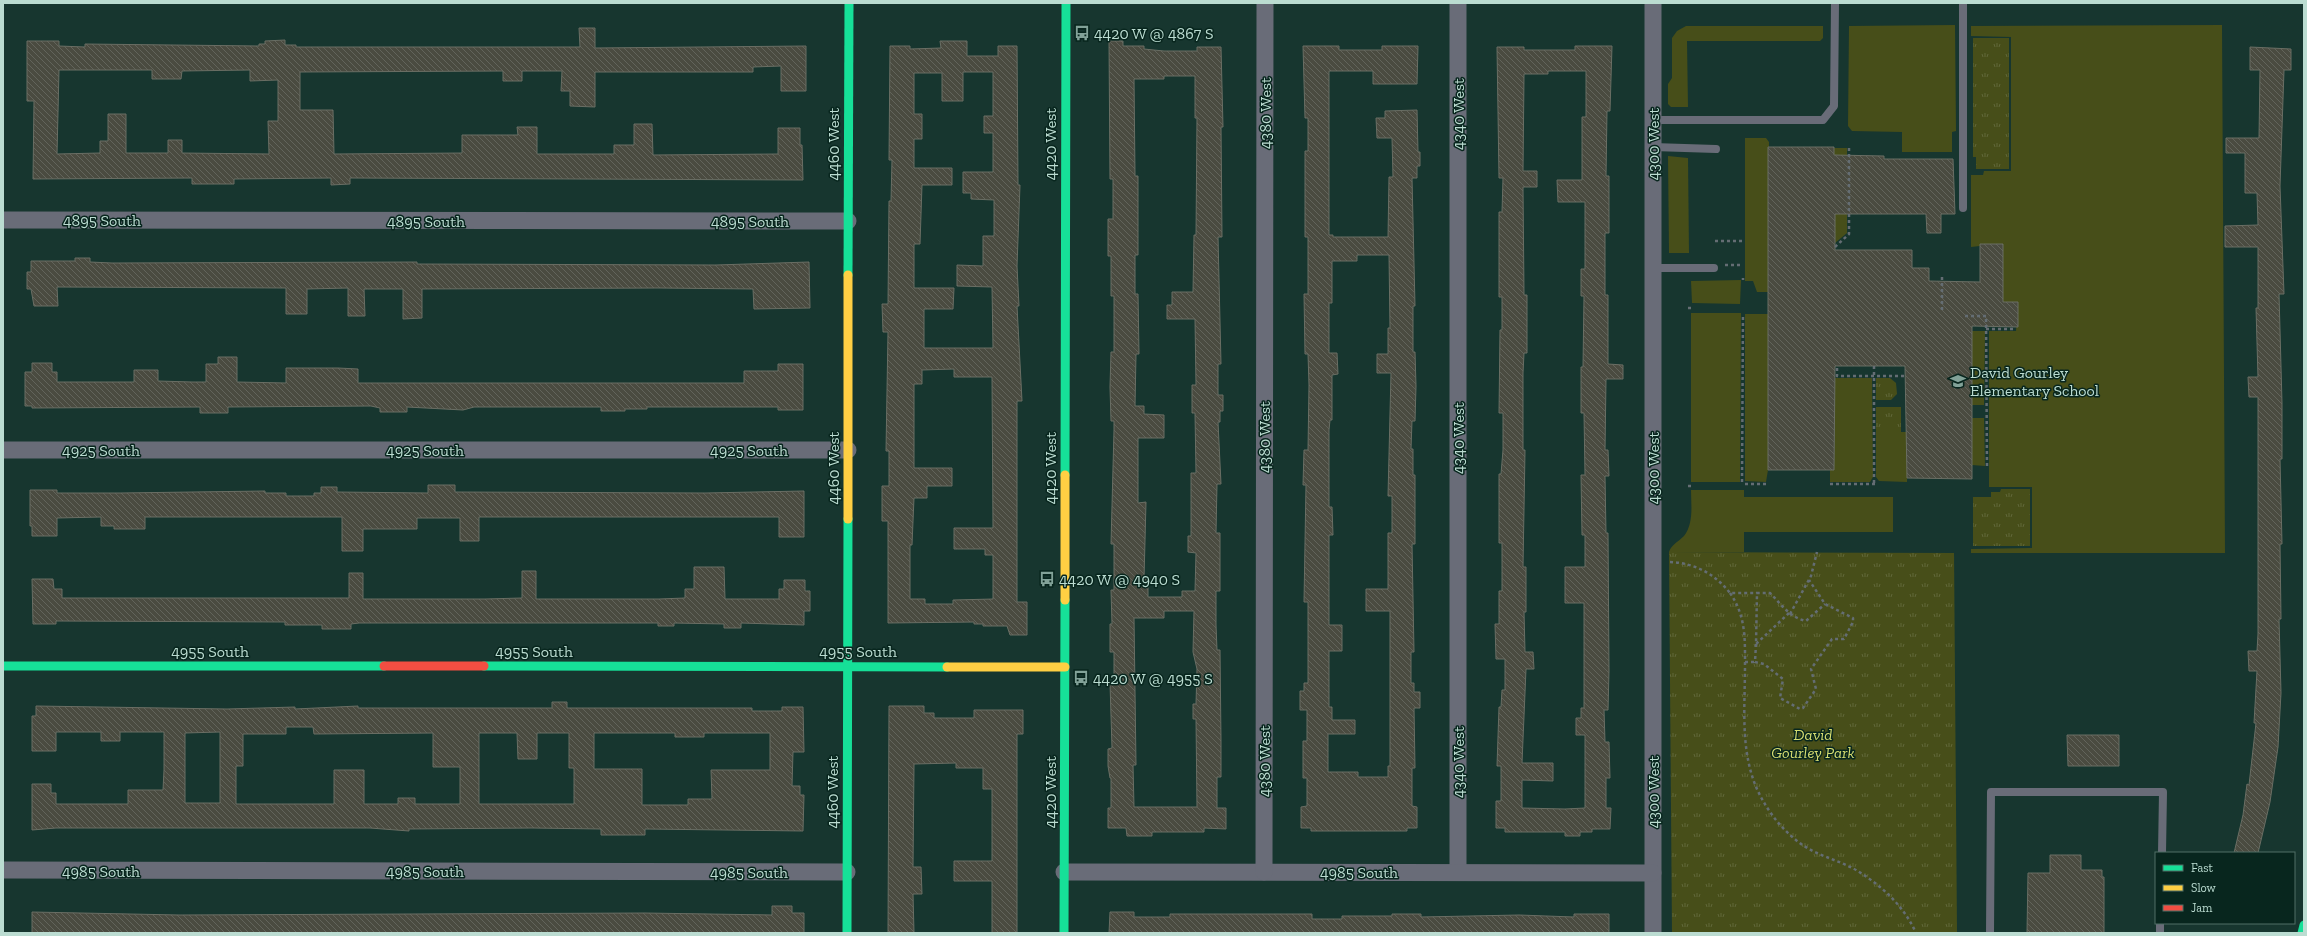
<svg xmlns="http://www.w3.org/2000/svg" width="2307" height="936" font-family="'Zilla Slab',serif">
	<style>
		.grass { fill: #474e19 }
		.park { fill: url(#park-tufts) }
		.building { fill: url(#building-back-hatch); stroke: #6a6e64; fill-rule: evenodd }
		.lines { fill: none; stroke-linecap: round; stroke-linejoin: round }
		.path { stroke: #646d73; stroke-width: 2.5; stroke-dasharray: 3 3; stroke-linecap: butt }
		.lane { stroke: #696c78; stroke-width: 8 }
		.street { stroke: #696c78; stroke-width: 17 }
		.fast { stroke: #16e098; stroke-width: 9 }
		.slow { stroke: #ffcf43; stroke-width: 9 }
		.jam { stroke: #f24e42; stroke-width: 9 }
		.labels { text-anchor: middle; stroke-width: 3; stroke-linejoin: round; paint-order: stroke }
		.poi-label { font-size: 16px; fill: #bbdcd1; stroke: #08261e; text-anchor: start }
		.street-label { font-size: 16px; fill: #bbdcd1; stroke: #08261e }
		.park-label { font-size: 16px; font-style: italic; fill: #d7de71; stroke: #08261e }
	</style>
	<defs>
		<pattern id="park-tufts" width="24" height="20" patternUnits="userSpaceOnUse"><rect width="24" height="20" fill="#474e19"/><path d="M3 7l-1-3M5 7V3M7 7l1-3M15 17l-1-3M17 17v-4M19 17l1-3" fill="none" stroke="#606739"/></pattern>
		<pattern id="building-back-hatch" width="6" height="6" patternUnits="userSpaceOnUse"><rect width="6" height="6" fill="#4a4b40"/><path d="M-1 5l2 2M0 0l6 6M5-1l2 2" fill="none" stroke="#62645b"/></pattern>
	</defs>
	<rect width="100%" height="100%" fill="#17362f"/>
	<g class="grass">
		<polygon points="1955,25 1956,131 1952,132 1952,152 1902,152 1902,132 1852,131 1848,126 1849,26"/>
		<polygon points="2222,25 2225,553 1971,553 1971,549 2032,548 2032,487 1989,487 1989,331 2016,331 2018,302 2003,302 1980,244 1980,246 1971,247 1971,175 1983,175 1984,171 2011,171 2011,37 1971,36 1971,26"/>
		<polygon points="1686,26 1823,26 1823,38 1820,41 1687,41 1688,107 1671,107 1668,104 1668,84 1672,78 1672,38 1677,31"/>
		<polygon points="1745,138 1766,138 1769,142 1768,292 1757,292 1753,281 1745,281"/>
		<polygon points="1834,148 1847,148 1847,233 1835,243"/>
		<polygon points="1668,156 1688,158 1689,253 1669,253"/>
		<polygon points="1741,280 1740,304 1692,303 1691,281"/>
		<polygon points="1691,313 1741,313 1740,482 1691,482"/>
		<polygon points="1745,314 1768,314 1768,470 1766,482 1745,481"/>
		<polygon points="1972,331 1985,331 1984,405 1972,405"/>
		<polygon points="1835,378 1872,378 1873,477 1870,482 1830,482 1830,470 1834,470"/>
		<polygon points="1972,418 1984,418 1985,466 1972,465"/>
		<polygon points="1876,432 1907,432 1907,482 1879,481 1876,477"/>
		<path d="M1691 490H1744V497H1893V532H1744V552H1669C1671 545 1679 541 1684 536 1694 523 1691 505 1691 490Z"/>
	</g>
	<g class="park">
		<polygon points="1973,38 2009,38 2009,169 1976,169 1976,157 1973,157"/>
		<polygon points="1876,378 1890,378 1896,383 1897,394 1891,400 1876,400"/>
		<rect x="1876" y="407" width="25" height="25"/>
		<polygon points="2001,489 2030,489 2030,546 1973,546 1973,497 1991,497 1991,492 2000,492"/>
		<polygon points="1669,552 1954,553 1957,933 1672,933"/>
	</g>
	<g class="building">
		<path d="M579 28H595V48L806 46V91H781V66L753 67V72H595V107L570 106V91H561L562 71H522V81H503V71L300 72V110H333L334 154 462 153V135H518L517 127H537V154H614V145H634V124H652L653 155 778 154V128H800V145H802L803 180 350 178V184L331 185V178L234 179V184H192V178L33 179 34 101H27V41H59V46L85 47V44L259 46V44H265V41L285 40V45H296V47H580ZM59 70H152V79H181L182 71 250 70V81L278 80V121H268L269 154 182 153V140H168V153H126V114H108V141H100V153L57 154Z"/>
		<path d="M940 41H967V56H998V46H1017L1018 185H1020L1017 266 1019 306H1017L1022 401H1017V602H1027V635H1010L1007 626H983V624H974V622L888 623V521H882V486H889V451H886L888 332H883L882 304H888L889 201H891L892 160H889L890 46H910V49L941 48ZM963 72H993V116H984V133H993V172H963V193H971V199L994 200V236H983V266L957 265V286L992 287 993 348H924V309H953L954 288H914V244H920L922 185H952V168H914V139H922V114H914V73H942V101H963ZM954 369V377H992L993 528H954V549H985V555H993V599L953 600V604H925V599H910V545H912L914 498H927V486H952V468H914V384H922V370Z"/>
		<path d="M1109 41H1123V46H1144V49L1164 51H1197V47H1221L1223 127H1221L1222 237H1218L1221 364H1218V395H1223V411H1220V422H1218L1221 484H1217L1216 533H1220V591H1216V625L1217 650H1220L1221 741V777H1217V808H1226V829L1204 828V832H1152V836H1127L1126 828H1108V808H1111V778H1110L1108 766V749L1112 748 1110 683H1114V652H1110V624H1112L1111 590H1114V544H1111L1114 430V421H1111L1110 387 1111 352H1114V296H1111V256H1108V219H1113V179H1110ZM1164 76H1195V118H1197L1196 235H1194L1193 292H1172V305H1167V319H1195L1196 385H1192V413H1195L1196 473H1191V536H1188V552L1196 553 1195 591H1182V597H1148V579H1144L1146 502 1138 503V438H1164V415L1144 414V406H1135L1136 354H1139L1138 294H1135V255H1138V176H1135L1134 79H1164ZM1164 611H1194L1193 652 1197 669 1196 704H1193V719H1196L1197 807H1134L1133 765H1136L1134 618H1164Z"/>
		<path d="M1303 46H1339V50H1382V46H1418L1417 84H1373V71H1329V235H1333V237H1388L1389 177H1393L1392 138H1377L1376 118H1385V111L1417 110 1418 152H1420V166H1417V178H1412L1415 306H1413V352H1415L1416 386 1415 421H1412L1411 449H1413V475H1415V544H1412L1414 652H1411V683H1414V692H1420V708H1414L1415 768H1412V806L1417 807V828H1407V831H1311V828H1301V807L1307 806V778H1303V741H1307V710H1300V691H1304V683H1308V602H1304L1306 485H1303L1304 450H1308L1309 385 1308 354H1305L1304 294H1308V237H1305V151H1308V118H1305ZM1357 255H1389L1390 328H1388V354H1377V373H1391L1388 496H1392V533H1388V589H1366V611H1390V766H1388V777H1358V772H1328V734H1355V720H1332V707H1329V651H1342V625H1329V535H1333L1332 507H1329V430L1330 420H1332V375L1338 374 1337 353H1329V303H1332V261H1357Z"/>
		<path d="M1575 46H1612L1610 111H1607L1606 176H1609V233H1605V295H1608V364L1623 365V379H1606L1605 450H1608L1609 476H1605L1606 533H1608L1609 671 1608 710H1604L1605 742H1609L1610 778H1606V808H1611L1610 829H1592V832H1580V836H1565V832H1505V828H1496V801H1501V766H1497L1499 707H1501L1502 690H1505V659H1496L1495 624H1499V591H1502V543H1499V474H1501L1503 450V413H1499L1500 330H1502V297H1499V212H1502L1503 178H1499L1497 47H1524V50H1575ZM1548 71H1586V117H1582V180H1557L1558 202H1585V269H1581V296H1584L1583 367H1581V413H1584L1585 475H1581L1582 535H1585V567H1565V603H1584V708H1581V718H1576V735H1585V808L1565 809 1522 808V780L1553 781V763H1522L1526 669H1534L1533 652H1525L1524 612H1526V567H1523L1525 450H1523V373L1524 353H1527V295H1524L1523 187H1537V171H1523L1524 74H1548Z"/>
		<polygon points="2250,47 2291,49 2291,70 2284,70 2280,186 2284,294 2279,294 2282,403 2282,459 2280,459 2282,544 2280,544 2281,619 2279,619 2281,693 2278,747 2270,802 2258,853 2234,853 2243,815 2247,784 2249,785 2256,723 2254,723 2257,671 2249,671 2248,651 2257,651 2258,634 2258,397 2249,397 2248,377 2258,377 2256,308 2258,308 2258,247 2225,247 2225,226 2258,225 2257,193 2245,193 2245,153 2226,153 2226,138 2259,138 2260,70 2250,70"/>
		<polygon points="1768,147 1834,147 1834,155 1884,156 1884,159 1953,159 1955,214 1941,214 1941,233 1927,233 1926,214 1835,214 1835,250 1912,250 1912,268 1929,268 1929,281 1980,282 1980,244 2003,244 2003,302 2018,302 2018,327 1972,326 1972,479 1907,478 1905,366 1835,366 1834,470 1768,470"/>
		<polygon points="75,258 90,258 90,262 112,263 417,262 417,264 716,265 809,262 810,308 754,309 753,289 659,288 422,289 422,318 403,319 403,289 364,289 365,316 348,316 348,288 307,289 307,314 286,314 286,288 57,287 58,306 34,306 31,289 27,289 27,272 31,272 31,261 75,261"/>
		<polygon points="218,357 237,357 237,382 286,383 286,368 338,368 358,369 358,383 744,383 744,371 778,371 778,364 803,364 803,410 778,410 778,407 647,407 647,409 625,409 625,411 601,411 601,407 474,407 463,410 407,407 407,412 380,412 380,408 371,406 228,407 228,413 200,413 200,407 32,408 32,406 25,406 25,372 32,372 32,363 52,363 52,372 57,372 57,382 134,382 134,370 158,370 158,381 192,382 206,382 206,364 218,364"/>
		<polygon points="428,485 455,485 455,492 705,493 804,491 804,537 779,537 779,517 479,517 479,541 460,541 460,518 417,518 417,529 363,529 363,551 342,551 342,517 145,517 145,529 114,529 114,526 101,526 101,517 57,518 57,536 32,536 32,526 30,526 30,490 57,490 57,493 120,493 265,491 265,493 286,493 286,496 314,496 314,493 321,493 321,487 337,487 337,492 428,493"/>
		<polygon points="694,567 724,567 725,599 779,599 779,589 784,589 784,580 805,580 805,591 810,591 810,611 804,611 804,625 741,623 741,628 724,628 724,624 674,623 674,626 658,626 658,623 359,623 351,624 351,629 322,629 322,625 285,625 285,622 56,621 56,624 33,624 32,579 53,579 54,589 62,589 62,598 349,598 349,573 363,573 363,599 485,599 522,598 522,571 536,571 536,599 659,599 685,598 685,589 694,589"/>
		<path d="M552 702H567V708H752V711H782V707H803L804 752H793L792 786H800V795H804L803 831 645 829V835H601V829L532 828 409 829V831L370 828H56L32 830V784H51V793H56V804H128V790H163L164 770V732H120V741H101V732H56V751H32V716H36V706L227 709 295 707V709L358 706V708H552ZM286 727H313L314 734 433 733V767H460V804H415V798H398V804H364V770H334V804H236V766H243V734H286ZM220 732V803H185V733ZM479 733H517L518 759H537V733H569V768H574V804H479ZM594 733H675V737H704V733H770V770H711L712 799H688V805H642V769H594Z"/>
		<polygon points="889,706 924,706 924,713 934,713 934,718 974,718 974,710 1023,710 1023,734 1017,734 1017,933 992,933 992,881 954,881 954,861 992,861 992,789 983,789 983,768 956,768 956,763 914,764 913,867 921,867 922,894 913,894 914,933 888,933"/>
		<polygon points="2067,735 2119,735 2119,766 2068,766"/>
		<polygon points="2050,855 2081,855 2081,870 2102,870 2102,877 2104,877 2104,933 2027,933 2028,873 2050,873"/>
		<polygon points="772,906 792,906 792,913 804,913 804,933 32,933 32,912 179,915 645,913 772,915"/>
		<polygon points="1110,912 1134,912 1134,917 1170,917 1170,914 1312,914 1312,919 1342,919 1342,916 1392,916 1392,914 1421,914 1421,917 1519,915 1574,917 1574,914 1609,914 1609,933 1109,933"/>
	</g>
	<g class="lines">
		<g class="path">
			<polyline points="1715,241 1743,241"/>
			<polyline points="1835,247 1849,234 1849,148"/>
			<polyline points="1725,265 1743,265"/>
			<polyline points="1942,277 1942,313"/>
			<polyline points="1743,278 1743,280"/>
			<polyline points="1688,308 1692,308"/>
			<polyline points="1965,316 1986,316 1987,466"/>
			<polyline points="1986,329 2013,329 2013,327"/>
			<polyline points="1874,366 1874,484"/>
			<polyline points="1837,368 1837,376 1905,376"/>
			<polyline points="1742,482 1743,314"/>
			<polyline points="1745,484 1766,484"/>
			<polyline points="1830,484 1876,484"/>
			<polyline points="1688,486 1691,486"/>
			<path d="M1670 562C1695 563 1715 574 1730 593H1757"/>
			<path d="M1730 593C1746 616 1745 639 1745 666 1745 710 1739 758 1762 799 1774 821 1794 843 1817 853 1830 859 1844 863 1856 870 1881 885 1904 906 1916 933"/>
			<path d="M1789 613 1756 644 1757 593H1770C1782 605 1789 617 1806 621L1825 604"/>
			<polyline points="1790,614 1811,576 1817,552"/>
			<polyline points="1756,644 1755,662 1764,664 1783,679 1780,698 1800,709 1803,708 1816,689 1811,669 1832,639 1844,639 1853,622 1853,618 1825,604 1809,580"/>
			<polyline points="1745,662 1755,662"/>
		</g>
		<g class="lane">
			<polyline points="1653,120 1823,120 1834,106 1835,3"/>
			<polyline points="1653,147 1716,149"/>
			<polyline points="1963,208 1963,3"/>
			<polyline points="1653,268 1714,268"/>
			<polyline points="1990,933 1991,792 2163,792 2162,853"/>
			<polyline points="2160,933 2160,923"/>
		</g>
		<g class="street">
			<polyline points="1458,3 1458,872"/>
			<polyline points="1653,3 1653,933"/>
			<polyline points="3,220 848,221"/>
			<polyline points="3,450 848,450"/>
			<polyline points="3,870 847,872"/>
			<polyline points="1064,872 1653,873"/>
			<polyline points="1264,872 1265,3"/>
		</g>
		<g class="fast">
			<polyline points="848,275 849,3"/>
			<polyline points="1065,475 1066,3"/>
			<polyline points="3,666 384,666"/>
			<polyline points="484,666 947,667"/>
			<polyline points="847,933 848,519"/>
			<polyline points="1064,933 1065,600"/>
			<polyline points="2302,933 2304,925"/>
		</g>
		<g class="slow">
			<polyline points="848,519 848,275"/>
			<polyline points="1065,600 1065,475"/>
			<polyline points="947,667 1065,667"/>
		</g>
		<polyline class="jam" points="384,666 484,666"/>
	</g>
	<defs>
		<symbol id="bus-bare" viewBox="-9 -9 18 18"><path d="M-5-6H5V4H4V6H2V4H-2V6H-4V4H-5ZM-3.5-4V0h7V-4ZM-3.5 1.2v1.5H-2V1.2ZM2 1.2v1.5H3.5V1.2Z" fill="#82a298" stroke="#08261e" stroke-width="2.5" paint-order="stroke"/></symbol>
		<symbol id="school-bare" viewBox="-9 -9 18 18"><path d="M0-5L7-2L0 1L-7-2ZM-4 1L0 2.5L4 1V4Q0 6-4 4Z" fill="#82a298" stroke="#08261e" stroke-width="2.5" paint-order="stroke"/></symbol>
	</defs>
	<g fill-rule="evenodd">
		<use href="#bus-bare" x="1071" y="22" width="22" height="22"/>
		<use href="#school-bare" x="1947" y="370" width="22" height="22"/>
		<use href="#bus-bare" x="1036" y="568" width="22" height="22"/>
		<use href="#bus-bare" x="1070" y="667" width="22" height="22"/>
	</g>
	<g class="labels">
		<g class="poi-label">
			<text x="1094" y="39">4420 W @ 4867 S</text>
			<text x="1970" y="378">David Gourley<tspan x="1970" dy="18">Elementary School</tspan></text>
			<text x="1059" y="585">4420 W @ 4940 S</text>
			<text x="1093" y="684">4420 W @ 4955 S</text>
		</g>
		<g class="street-label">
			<text transform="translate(1265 113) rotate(-90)" y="6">4380 West</text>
			<text transform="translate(1458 114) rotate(-90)" y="6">4340 West</text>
			<text transform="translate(833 144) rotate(-90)" y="6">4460 West</text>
			<text transform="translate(1050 144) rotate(-90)" y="6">4420 West</text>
			<text transform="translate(1653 144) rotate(-90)" y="6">4300 West</text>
			<text x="102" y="226">4895 South</text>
			<text x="426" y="227">4895 South</text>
			<text x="750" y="227">4895 South</text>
			<text transform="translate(1264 437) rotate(-90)" y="6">4380 West</text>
			<text transform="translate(1458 438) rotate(-90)" y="6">4340 West</text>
			<text x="101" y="456">4925 South</text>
			<text x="425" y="456">4925 South</text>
			<text x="749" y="456">4925 South</text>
			<text transform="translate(833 468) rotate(-90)" y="6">4460 West</text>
			<text transform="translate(1050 468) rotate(-90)" y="6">4420 West</text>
			<text transform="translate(1653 468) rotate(-90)" y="6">4300 West</text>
			<text x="210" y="657">4955 South</text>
			<text x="534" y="657">4955 South</text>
			<text x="858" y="657">4955 South</text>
			<text transform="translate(1264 761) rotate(-90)" y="6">4380 West</text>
			<text transform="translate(1458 762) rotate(-90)" y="6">4340 West</text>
			<text transform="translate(832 792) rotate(-90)" y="6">4460 West</text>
			<text transform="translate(1050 792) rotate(-90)" y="6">4420 West</text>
			<text transform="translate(1653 792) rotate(-90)" y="6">4300 West</text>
			<text x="101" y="877">4985 South</text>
			<text x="425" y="877">4985 South</text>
			<text x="749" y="878">4985 South</text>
			<text x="1359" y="878">4985 South</text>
		</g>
		<g class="park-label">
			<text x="1813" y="740">David<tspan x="1813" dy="18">Gourley Park</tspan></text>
		</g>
	</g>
	<rect width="2307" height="936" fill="none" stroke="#bbdcd1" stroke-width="8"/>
	<rect x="2155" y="852" width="140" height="72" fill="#08261e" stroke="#506f66"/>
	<rect x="2163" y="865" width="20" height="6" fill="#16e098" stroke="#506f66"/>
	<text x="2191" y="872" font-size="12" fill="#bbdcd1">Fast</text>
	<rect x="2163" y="885" width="20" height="6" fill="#ffcf43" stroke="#506f66"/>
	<text x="2191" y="892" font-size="12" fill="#bbdcd1">Slow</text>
	<rect x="2163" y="905" width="20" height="6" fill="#f24e42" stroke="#506f66"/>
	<text x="2191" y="912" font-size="12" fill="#bbdcd1">Jam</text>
</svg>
